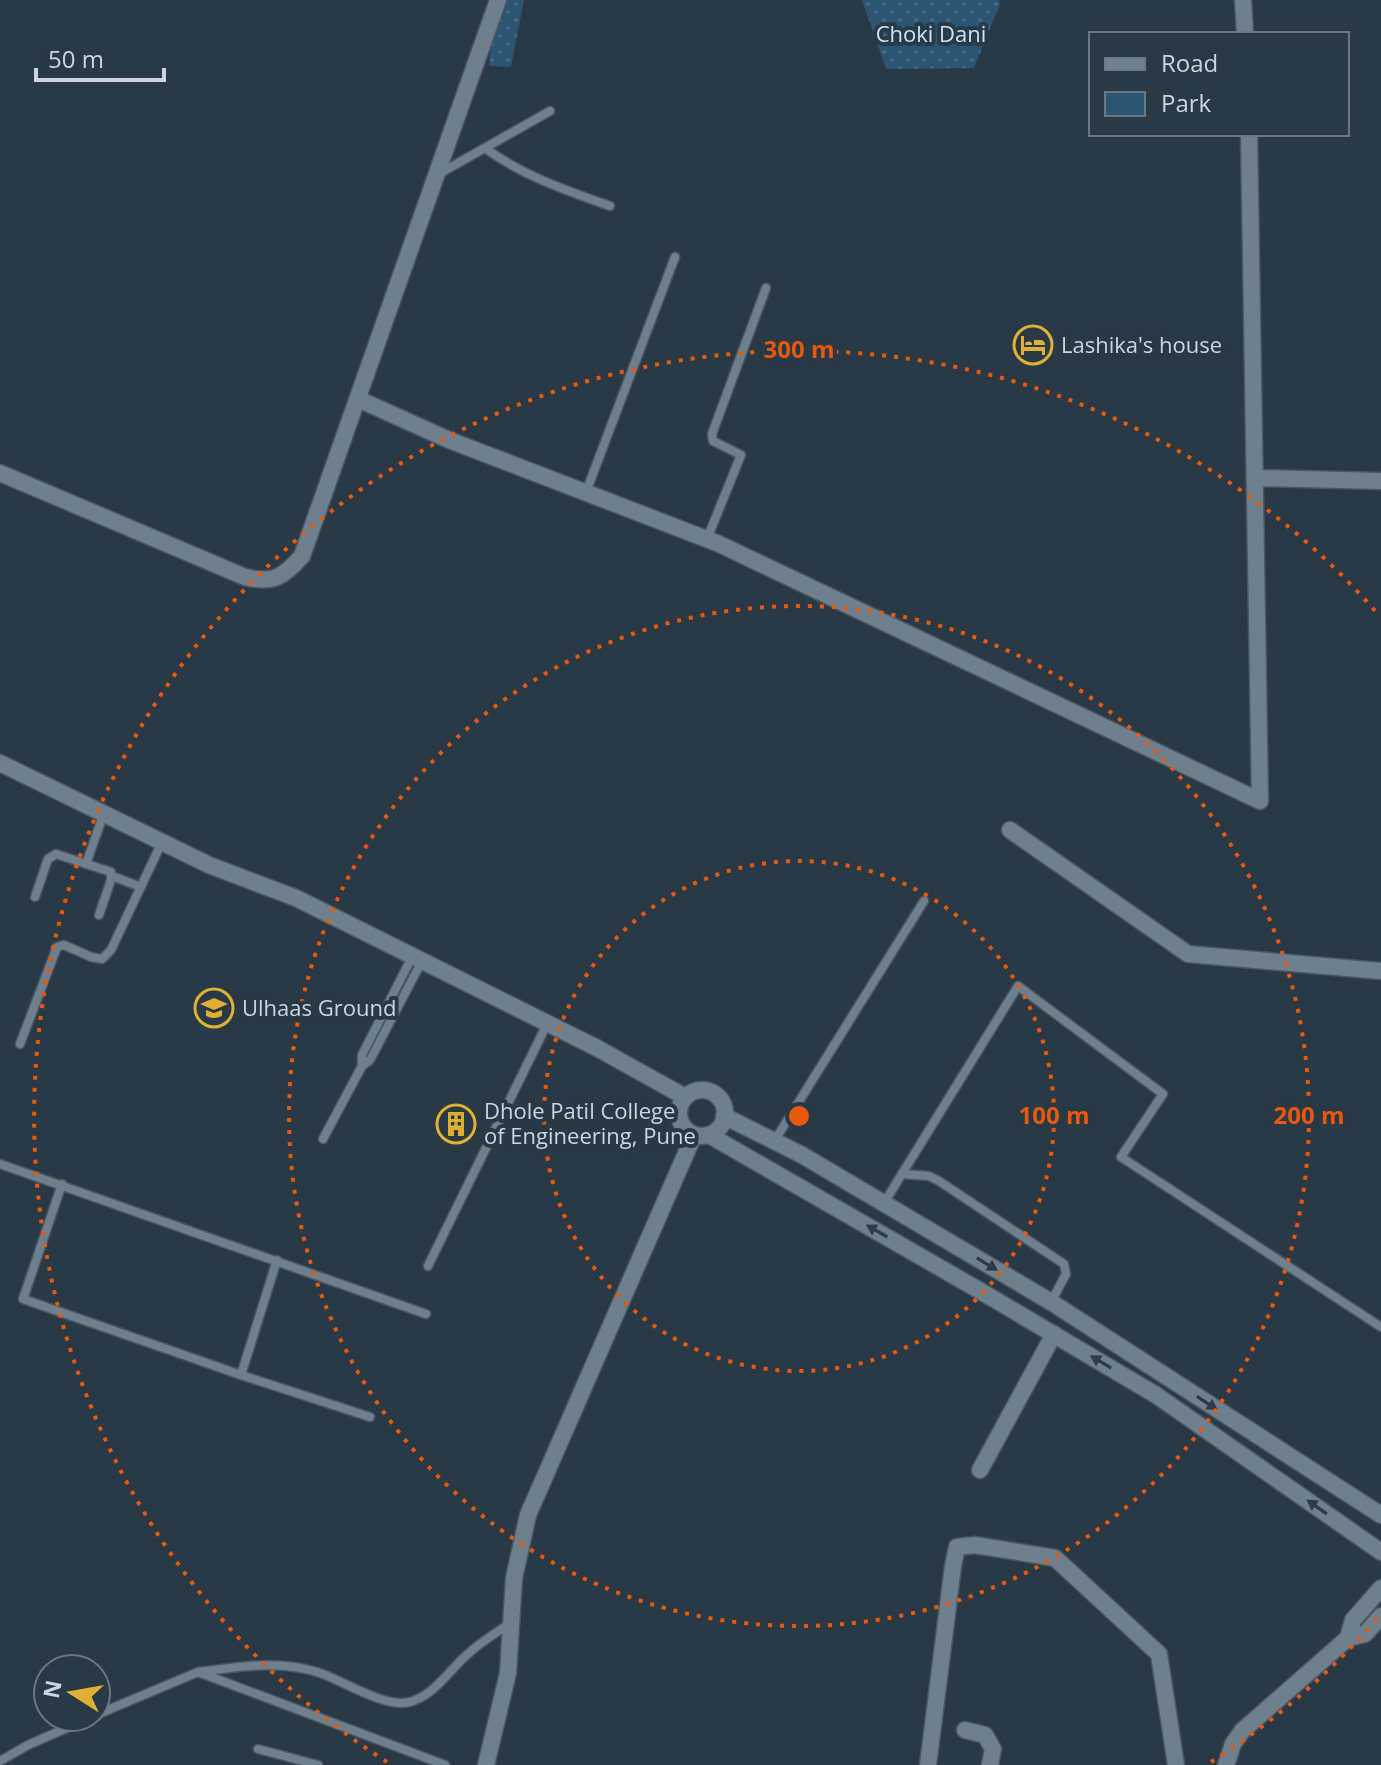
<svg xmlns="http://www.w3.org/2000/svg" width="1381" height="1765" font-family="'Open Sans',sans-serif">
	<style>
		.green { fill: url(#green-dots) }
		.lines { fill: none; stroke-linecap: round; stroke-linejoin: round }
		.service-casing { stroke: #4a5661; stroke-width: 11 }
		.minor-casing { stroke: #4a5661; stroke-width: 19 }
		.tertiary-casing { stroke: #4a5661; stroke-width: 19 }
		.service { stroke: #6e7f8d; stroke-width: 8 }
		.minor { stroke: #6e7f8d; stroke-width: 16 }
		.tertiary { stroke: #6e7f8d; stroke-width: 16 }
		.oneway { fill: #2d3c4a }
		.ring { fill: none; stroke: #e8590c; stroke-width: 4; stroke-dasharray: 4 8 }
		.labels { text-anchor: middle; stroke-width: 8; stroke-linejoin: round; paint-order: stroke }
		.park-label { font-size: 22px; fill: #c8e2f9; stroke: #2a3946 }
		.poi-label { font-size: 22px; fill: #ccd5de; stroke: #2a3946; text-anchor: start }
		.centre { fill: #e8590c; stroke: #2a3946; stroke-width: 4 }
		.ring-label { font-size: 24px; text-anchor: middle; font-weight: bold; fill: #e8590c; stroke: #2a3946; stroke-width: 8; stroke-linejoin: round; paint-order: stroke }
	</style>
	<defs>
		<pattern id="green-dots" width="8" height="8" patternUnits="userSpaceOnUse" patternTransform="scale(2)"><rect width="8" height="8" fill="#2c5473"/><path d="M2 2h.1M6 6h.1" fill="none" stroke="#496c86" stroke-width="1.8" stroke-linecap="round"/></pattern>
	</defs>
	<rect width="100%" height="100%" fill="#2a3946"/>
	<g class="green">
		<polygon points="501,0 524,0 511,67 489,66 493,29"/>
		<polygon points="862,0 999,0 1000,4 974,68 886,69"/>
	</g>
	<g class="lines">
		<defs>
			<g id="service">
				<path d="M485 148C523 176 565 190 610 206"/>
				<polyline points="437,175 550,111"/>
				<polyline points="586,492 675,257"/>
				<polyline points="707,539 741,455 713,441 712,434 766,288"/>
				<polyline points="86,864 104,813"/>
				<polyline points="112,876 141,887"/>
				<polyline points="35,897 48,859 56,854 111,872 111,880 99,915"/>
				<polyline points="412,957 362,1055 362,1066 370,1060 422,961"/>
				<polyline points="20,1044 57,947 64,945 91,957 102,959 111,950 162,842"/>
				<polyline points="323,1139 362,1066"/>
				<polyline points="775,1140 924,901"/>
				<polyline points="0,1164 426,1314"/>
				<polyline points="902,1174 929,1176 939,1181 1064,1264 1066,1274 1051,1302"/>
				<polyline points="62,1184 23,1299 241,1375 370,1417"/>
				<polyline points="884,1203 1018,986 1163,1094 1121,1157 1381,1327"/>
				<polyline points="428,1266 547,1024"/>
				<polyline points="241,1375 277,1260"/>
				<polyline points="96,1715 198,1672"/>
				<polyline points="258,1749 318,1765"/>
				<polyline points="0,1761 28,1745 92,1717"/>
				<path d="M445 1765 198 1672C239 1667 280 1659 320 1673 344 1681 389 1711 413 1701 436 1693 451 1668 469 1653 481 1642 496 1633 509 1624"/>
			</g>
			<g id="minor">
				<polyline points="1243,0 1245,34"/>
				<polyline points="358,399 449,440 717,543 1260,801 1249,134"/>
				<path d="M0 473 245 577C274 584 283 577 302 556L498 0"/>
				<polyline points="1255,478 1381,481"/>
				<polyline points="1010,830 1188,954 1381,971"/>
				<polyline points="980,1470 1054,1334"/>
				<polyline points="965,1730 985,1735 993,1749 990,1765"/>
				<polyline points="928,1765 953,1566 957,1547 975,1545 1055,1558 1159,1654 1176,1765"/>
			</g>
			<g id="tertiary">
				<polyline points="0,763 209,865 296,898 597,1048 685,1097"/>
				<circle cx="702" cy="1113" r="23"/>
				<polyline points="724,1116 802,1155 1051,1302 1381,1515"/>
				<polyline points="709,1135 977,1289 1156,1395 1381,1552"/>
				<polyline points="1381,1588 1353,1620 1348,1638 1365,1634 1381,1616"/>
				<polyline points="486,1765 508,1673 514,1578 528,1515 694,1135"/>
				<polyline points="1226,1765 1233,1744 1242,1731 1348,1638"/>
			</g>
		</defs>
		<use href="#service" class="service-casing"/>
		<use href="#minor" class="minor-casing"/>
		<use href="#tertiary" class="tertiary-casing"/>
		<use href="#service" class="service"/>
		<use href="#minor" class="minor"/>
		<use href="#tertiary" class="tertiary"/>
	</g>
	<defs><path id="oneway-solid" d="M-6-.8H1V-3.2L6.5 0L1 3.2V.8H-6Z" transform="scale(2)"/></defs>
	<g class="oneway">
		<use href="#oneway-solid" transform="translate(877 1231) rotate(-150)"/>
		<use href="#oneway-solid" transform="translate(987 1264) rotate(31)"/>
		<use href="#oneway-solid" transform="translate(1101 1362) rotate(-149)"/>
		<use href="#oneway-solid" transform="translate(1207 1403) rotate(33)"/>
		<use href="#oneway-solid" transform="translate(1317 1507) rotate(-145)"/>
	</g>
	<g class="ring">
		<circle cx="799" cy="1116" r="255"/>
		<circle cx="799" cy="1116" r="510"/>
		<path d="M1377 1619A766 766 0 0 1 1211 1762M387 1762A766 766 0 1 1 1377 613"/>
	</g>
	<defs>
		<symbol id="hotel-ring" viewBox="-11 -11 22 22"><circle r="9.5" fill="#2a3946" stroke="#dfb034" stroke-width="1.5"/><path d="M-6-4.5h1.5V1H6V5H4.5V3h-9V5H-6ZM-4 0a1.8 1.8 0 1 1 3.6 0ZM.5 0V-2.5h3Q6-2.5 6 0Z" fill="#dfb034"/></symbol>
		<symbol id="university-ring" viewBox="-11 -11 22 22"><circle r="9.5" fill="#2a3946" stroke="#dfb034" stroke-width="1.5"/><path d="M0-5L7-2L0 1L-7-2ZM-4 1L0 2.5L4 1V4Q0 6-4 4Z" fill="#dfb034"/></symbol>
		<symbol id="building-ring" viewBox="-11 -11 22 22"><circle r="9.5" fill="#2a3946" stroke="#dfb034" stroke-width="1.5"/><path d="M-4-6H4V6H1V3H-1V6H-4ZM-2.5-4.3h1.7v1.8h-1.7ZM.8-4.3h1.7v1.8H.8ZM-2.5-1h1.7V.8h-1.7ZM.8-1h1.7V.8H.8Z" fill="#dfb034"/></symbol>
	</defs>
	<g fill-rule="evenodd">
		<use href="#hotel-ring" x="1011" y="323" width="44" height="44"/>
		<use href="#university-ring" x="192" y="986" width="44" height="44"/>
		<use href="#building-ring" x="434" y="1102" width="44" height="44"/>
	</g>
	<g class="labels">
		<g class="park-label">
			<text x="931" y="42">Choki Dani</text>
		</g>
		<g class="poi-label">
			<text x="1061" y="353">Lashika's house</text>
			<text x="242" y="1016">Ulhaas Ground</text>
			<text x="484" y="1119">Dhole Patil College<tspan x="484" dy="25">of Engineering, Pune</tspan></text>
		</g>
	</g>
	<circle cx="799" cy="1116" r="12" class="centre"/>
	<g class="ring-label">
		<text x="799" y="358">300 m</text>
		<text x="1054" y="1124">100 m</text>
		<text x="1309" y="1124">200 m</text>
	</g>
	<rect x="1089" y="32" width="260" height="104" fill="#2a3946" stroke="#6b7783" stroke-width="2"/>
	<rect x="1105" y="58" width="40" height="12" fill="#6e7f8d" stroke="#6b7783" stroke-width="2"/>
	<text x="1161" y="72" font-size="24" fill="#ccd5de">Road</text>
	<rect x="1105" y="92" width="40" height="24" fill="#2c5473" stroke="#6b7783" stroke-width="2"/>
	<text x="1161" y="112" font-size="24" fill="#ccd5de">Park</text>
	<g transform="translate(72 1693) rotate(281)"><circle r="38" fill="#2a3946" stroke="#6b7783" stroke-width="2"/>
	<path d="M0-6L14 30L0 20L-14 30Z" fill="#dfb034"/>
	<text y="-12" font-size="22" font-weight="bold" text-anchor="middle" fill="#ccd5de">N</text>
	</g>
	<path d="M36 68v12h128v-12" fill="none" stroke="#ccd5de" stroke-width="4"/>
	<text x="48" y="68" font-size="24" fill="#ccd5de" stroke="#2a3946" stroke-width="6" paint-order="stroke">50 m</text>
</svg>
